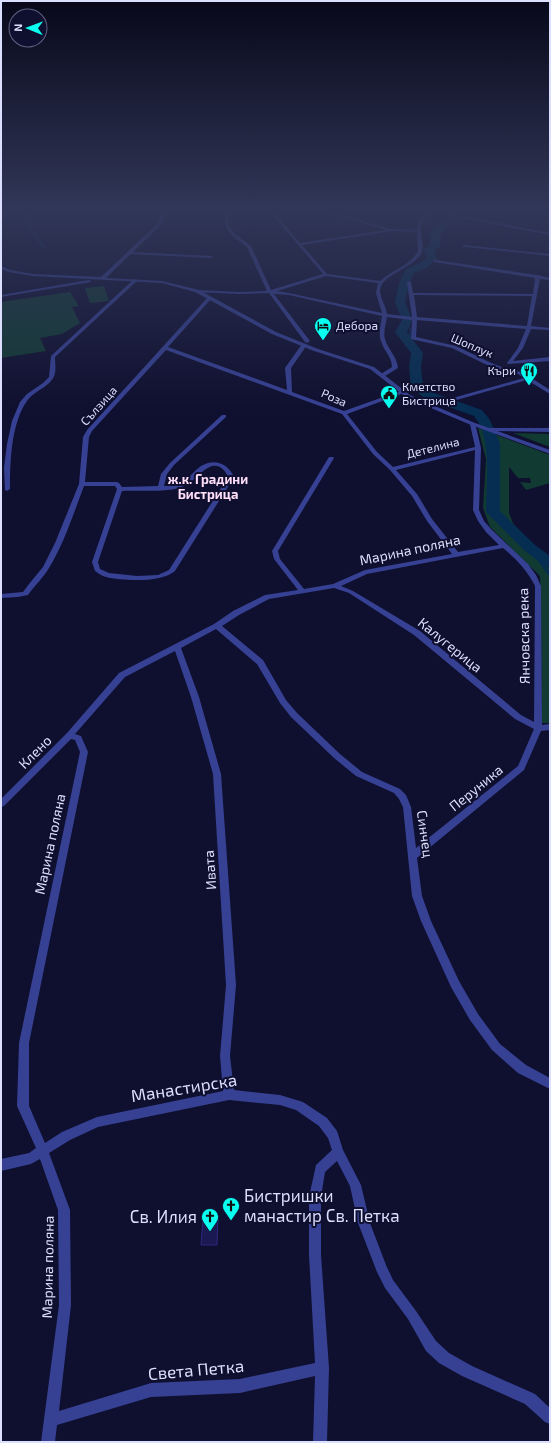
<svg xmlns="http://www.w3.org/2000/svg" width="551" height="1443" font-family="'Exo 2',sans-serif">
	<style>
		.green { fill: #113a32 }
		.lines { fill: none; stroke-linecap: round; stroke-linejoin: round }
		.stream-far1 { stroke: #052e52; stroke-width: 1.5 }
		.stream { stroke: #052e52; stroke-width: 3 }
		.river { fill: #052e52; fill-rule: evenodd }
		.building { fill: #1b1952; stroke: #2c2980 }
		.minor { fill: #364193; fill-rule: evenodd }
		.tertiary { fill: #364193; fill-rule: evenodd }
		.labels { text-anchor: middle; stroke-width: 4; stroke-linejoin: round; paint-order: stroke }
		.far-poi-label { font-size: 12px; fill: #dddfff; stroke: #0f0f2f; text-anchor: start }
		.far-street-label { font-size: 12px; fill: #dddfff; stroke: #0f0f2f }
		.far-neighbourhood-label { font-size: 13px; font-weight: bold; fill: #ffdff9; stroke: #0f0f2f }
		.street-label { font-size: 14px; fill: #dddfff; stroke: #0f0f2f }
		.near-street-label { font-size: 17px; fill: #dddfff; stroke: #0f0f2f }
		.near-poi-label { font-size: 17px; fill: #dddfff; stroke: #0f0f2f; text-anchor: start }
	</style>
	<rect width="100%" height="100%" fill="#0f0f2f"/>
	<g class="green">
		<polygon points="104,286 109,301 90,303 85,288"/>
		<polygon points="70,292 79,306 72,307 80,323 62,334 40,338 46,351 1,358 1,302"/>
		<polygon points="478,428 550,455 550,483 526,490 520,482 531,483 530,478 518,478 509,467 509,513 513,523 550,569 550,723 542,723 541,602 540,576 490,527 483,508 486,459"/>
		<polygon points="513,433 550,434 550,447"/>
	</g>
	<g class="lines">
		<g class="stream-far1">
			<polyline points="25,208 28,225 44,248"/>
			<polyline points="428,253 434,252 435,247"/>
			<polyline points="407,320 410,329 410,343"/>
		</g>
		<polyline class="stream" points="530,548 550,575"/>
		<path class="river" d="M450 208H458L456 217 441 233 440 247 433 250 437 259 428 267 414 273 409 284 405 302 412 320 407 332 423 353 421 367 423 386 434 393 482 410 490 420 500 444V511L535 545 550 556V568L545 566 525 551 486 512C486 483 493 439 474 416L426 399 411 388 409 367 411 353 395 332 402 320 395 302 399 284 406 269 420 263 427 258 423 249 430 245 431 232 449 214Z"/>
	</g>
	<polygon class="building" points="207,1213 214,1213 218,1218 217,1245 201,1245 203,1219"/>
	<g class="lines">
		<g class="minor">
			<path d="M224 208H228L229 225 234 233 251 246 271 290 323 274 271 213V208H275L274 212 300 243 386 230 312 208H318L390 229 417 230C418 219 425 215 432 208H436C432 213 424 217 422 224 418 234 426 245 421 254 413 268 381 275 380 290 380 298 386 306 387 314L412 317 407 282 409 281 411 282 413 293 533 294 535 278 434 262V260H436L536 275H538L550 278V280L540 279 531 326 550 328V330L531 329 523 348 513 361 550 357V361L508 364 507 363 518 348 526 329 417 320 416 337 456 346 489 362 509 370 522 372 550 390V394L527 380 453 401H449V399L524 378 518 374 506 372 485 364 452 348 411 339 412 320 387 317C386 324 383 332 385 339 388 350 397 356 398 368L385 376H381V374L392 367C392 357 384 351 381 341 378 333 381 324 382 316L289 295 274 294 310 341 307 343 305 342 269 293 239 294 195 292V291L197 290 239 292 267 291 247 247 231 235 225 225ZM392 231 417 232 418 251C410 266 392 270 380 281L327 274 302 245ZM326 276 378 283 376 293 382 313 289 293 277 291ZM414 295 532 296 527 326 417 317Z"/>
			<polygon points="461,216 550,233 550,235 460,218"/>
			<polygon points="463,245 550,254 550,256 465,247 463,247"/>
			<polygon points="130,252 211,256 213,257 211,258 128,254 128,252"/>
			<path d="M134 279 138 280 55 357C55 363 56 368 55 373 52 387 34 390 27 401 11 423 10 463 10 489L7 491 5 490 4 468 7 444 12 421 20 402 27 394 43 383 49 377 51 356Z"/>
			<path d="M208 297 212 298 168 347 287 390 285 368 302 344H306L307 345 291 368 292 392 344 411 400 391H404V393L347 414 377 452 393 467 475 447 470 424 475 423 481 448 479 510 484 521 491 529 528 564 536 575 541 586 542 725 550 724V730L541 731 524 770 417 858 422 896 431 921 459 981 478 1014 500 1044 526 1065 550 1078V1089L518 1073 492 1050 470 1020 451 987 421 921 412 896 403 807 399 799 394 793 356 776 334 758 291 717 280 703 257 664 216 629 181 648 199 697 221 774 236 985 230 1056 234 1090 280 1095 303 1102 327 1118 337 1131 343 1150 361 1185 370 1223 386 1265 393 1280 416 1311 436 1341 449 1353 472 1366 535 1394 550 1408V1424L545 1422 525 1404 462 1376 439 1363 426 1351 408 1319 385 1288 377 1272 358 1223 350 1186 337 1161 325 1172 321 1197V1255L329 1368 327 1442H313L315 1376 240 1393 151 1397 57 1425 55 1442H41L59 1305 58 1210 40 1159 31 1164 1 1171V1159L29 1153 36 1148 17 1106 19 1043 80 752 75 740 71 739 4 806 1 807V799L67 733 119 673 214 624 233 611 265 595 298 590 274 559 272 551 329 457H333L334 458 278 551 280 559 304 589 333 584 365 570 452 554 427 521 412 496 390 470 373 454 342 414 166 350 92 431 89 437 85 482H117L119 483 122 487 158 486 161 474 170 463 222 415H226V417L174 465 167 474 164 486C171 486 176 486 182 483 189 478 194 471 201 466 214 458 228 463 234 477L175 571C162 583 123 581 106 577 102 576 98 573 95 571L92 562 117 489 115 486H84C74 512 64 544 49 568 44 577 35 585 28 595L18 597 1 598V594L23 592 29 584 43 567 55 543 79 484 83 437 87 430ZM475 450 473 510 478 521 486 532 499 545 458 552 432 519 417 494 396 470ZM212 466C220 465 225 470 228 477L169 570 158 575 137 576 109 573 100 569 98 562 122 491C139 490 171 493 184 486 195 481 201 470 212 466ZM503 548C516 559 527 570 535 586L534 722 521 715 420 631 353 591 341 586 367 574ZM334 588 349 593 414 635 515 719 534 729 518 766 416 848 411 807 406 795 400 789 362 772 340 754 297 713 286 700 263 660 222 626 239 615 269 599ZM175 651 191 697 213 774 226 985 220 1056 223 1091 97 1117 62 1132 45 1143 29 1106V1043L88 752 81 736 75 734 125 677ZM229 1100 280 1105 296 1110 319 1126 328 1138 332 1150 316 1165 309 1197V1255L315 1363 240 1379 151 1383 59 1411 71 1305 70 1210 49 1153 70 1140 98 1127Z"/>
			<polygon points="490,428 550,428 550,432 488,431 487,430"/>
		</g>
		<g class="tertiary">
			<polygon points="160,208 164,208 164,219 160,226 106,278 162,281 199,290 276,332 318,349 374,367 410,395 423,401 475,423 550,450 550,454 471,425 419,403 406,397 370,369 314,351 272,334 195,292 162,283 33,276 9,272 1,269 1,266 10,270 33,274 101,277 157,224 160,219"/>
			<polygon points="89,280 91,281 91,282 1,297 1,295"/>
		</g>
	</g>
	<linearGradient id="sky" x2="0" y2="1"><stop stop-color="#08081a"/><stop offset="0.51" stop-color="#313758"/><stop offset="1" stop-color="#313758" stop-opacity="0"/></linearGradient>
	<rect width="551" height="410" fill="url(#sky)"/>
	<defs>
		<symbol id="hotel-pin" viewBox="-11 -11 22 30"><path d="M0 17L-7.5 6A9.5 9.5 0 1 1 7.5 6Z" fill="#09fff0" stroke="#0f0f2f"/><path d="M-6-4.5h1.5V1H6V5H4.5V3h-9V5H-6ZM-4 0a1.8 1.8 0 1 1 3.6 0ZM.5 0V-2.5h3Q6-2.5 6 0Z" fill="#111"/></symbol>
		<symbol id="restaurant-pin" viewBox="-11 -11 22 30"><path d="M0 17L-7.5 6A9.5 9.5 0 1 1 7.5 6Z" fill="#09fff0" stroke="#0f0f2f"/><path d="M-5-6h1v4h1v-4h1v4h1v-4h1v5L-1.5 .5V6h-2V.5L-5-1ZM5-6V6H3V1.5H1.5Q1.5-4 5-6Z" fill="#111"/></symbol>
		<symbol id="civic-pin" viewBox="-11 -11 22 30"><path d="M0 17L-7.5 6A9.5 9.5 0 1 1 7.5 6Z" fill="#09fff0" stroke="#0f0f2f"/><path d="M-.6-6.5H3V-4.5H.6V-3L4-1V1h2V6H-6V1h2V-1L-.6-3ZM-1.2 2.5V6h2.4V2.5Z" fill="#111"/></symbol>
		<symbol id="church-pin" viewBox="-11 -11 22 30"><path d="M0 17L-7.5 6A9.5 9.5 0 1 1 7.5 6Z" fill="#09fff0" stroke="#0f0f2f"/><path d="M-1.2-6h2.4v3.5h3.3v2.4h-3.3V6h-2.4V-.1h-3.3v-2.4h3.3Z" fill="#111"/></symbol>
	</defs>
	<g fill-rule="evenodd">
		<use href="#hotel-pin" x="313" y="316" width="20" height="27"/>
		<use href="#restaurant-pin" x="519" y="361" width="20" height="27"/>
		<use href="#civic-pin" x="379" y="384" width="20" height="27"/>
		<use href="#church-pin" x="221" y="1196" width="20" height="27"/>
		<use href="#church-pin" x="200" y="1207" width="20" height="27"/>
	</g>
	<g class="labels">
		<g class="far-poi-label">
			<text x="336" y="330">Дебора</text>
			<text x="516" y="375" text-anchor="end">Къри</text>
			<text x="402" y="391">Кметство<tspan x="402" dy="14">Бистрица</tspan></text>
		</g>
		<g class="far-street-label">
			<text transform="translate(472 346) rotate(23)" y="4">Шоплук</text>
			<text transform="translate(334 398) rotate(24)" y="4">Роза</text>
			<text transform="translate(99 406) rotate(-48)" y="4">Сълзица</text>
			<text transform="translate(433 448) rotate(-14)" y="4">Детелина</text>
		</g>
		<g class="far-neighbourhood-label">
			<text x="208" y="484">ж.к. Градини<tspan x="208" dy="15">Бистрица</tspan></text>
		</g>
		<g class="street-label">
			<text transform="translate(410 550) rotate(-12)" y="5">Марина поляна</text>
			<text transform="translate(524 636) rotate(-91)" y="5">Янчовска река</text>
			<text transform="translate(450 645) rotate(39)" y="5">Калугерица</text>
			<text transform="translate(35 752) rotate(-45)" y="5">Клено</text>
			<text transform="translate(476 788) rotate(-39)" y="5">Перуника</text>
			<text transform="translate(425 834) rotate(82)" y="5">Синчец</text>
			<text transform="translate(50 844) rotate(-78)" y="5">Марина поляна</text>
			<text transform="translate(210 870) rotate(-94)" y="5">Ивата</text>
			<text transform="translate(48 1267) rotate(-89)" y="5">Марина поляна</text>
		</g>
		<g class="near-street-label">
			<text transform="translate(184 1088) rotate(-9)" y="6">Манастирска</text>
			<text transform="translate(196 1370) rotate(-5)" y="6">Света Петка</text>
		</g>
		<g class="near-poi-label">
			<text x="244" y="1202">Бистришки<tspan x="244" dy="20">манастир Св. Петка</tspan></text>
			<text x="197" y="1223" text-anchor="end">Св. Илия</text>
		</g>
	</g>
	<rect width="551" height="1443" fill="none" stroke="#dddfff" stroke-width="4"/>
	<g transform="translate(28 28) rotate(271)"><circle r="19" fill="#0f0f2f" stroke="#616282"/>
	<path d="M0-3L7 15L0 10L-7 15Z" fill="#09fff0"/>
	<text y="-6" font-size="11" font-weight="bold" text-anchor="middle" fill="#dddfff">N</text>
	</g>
</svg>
